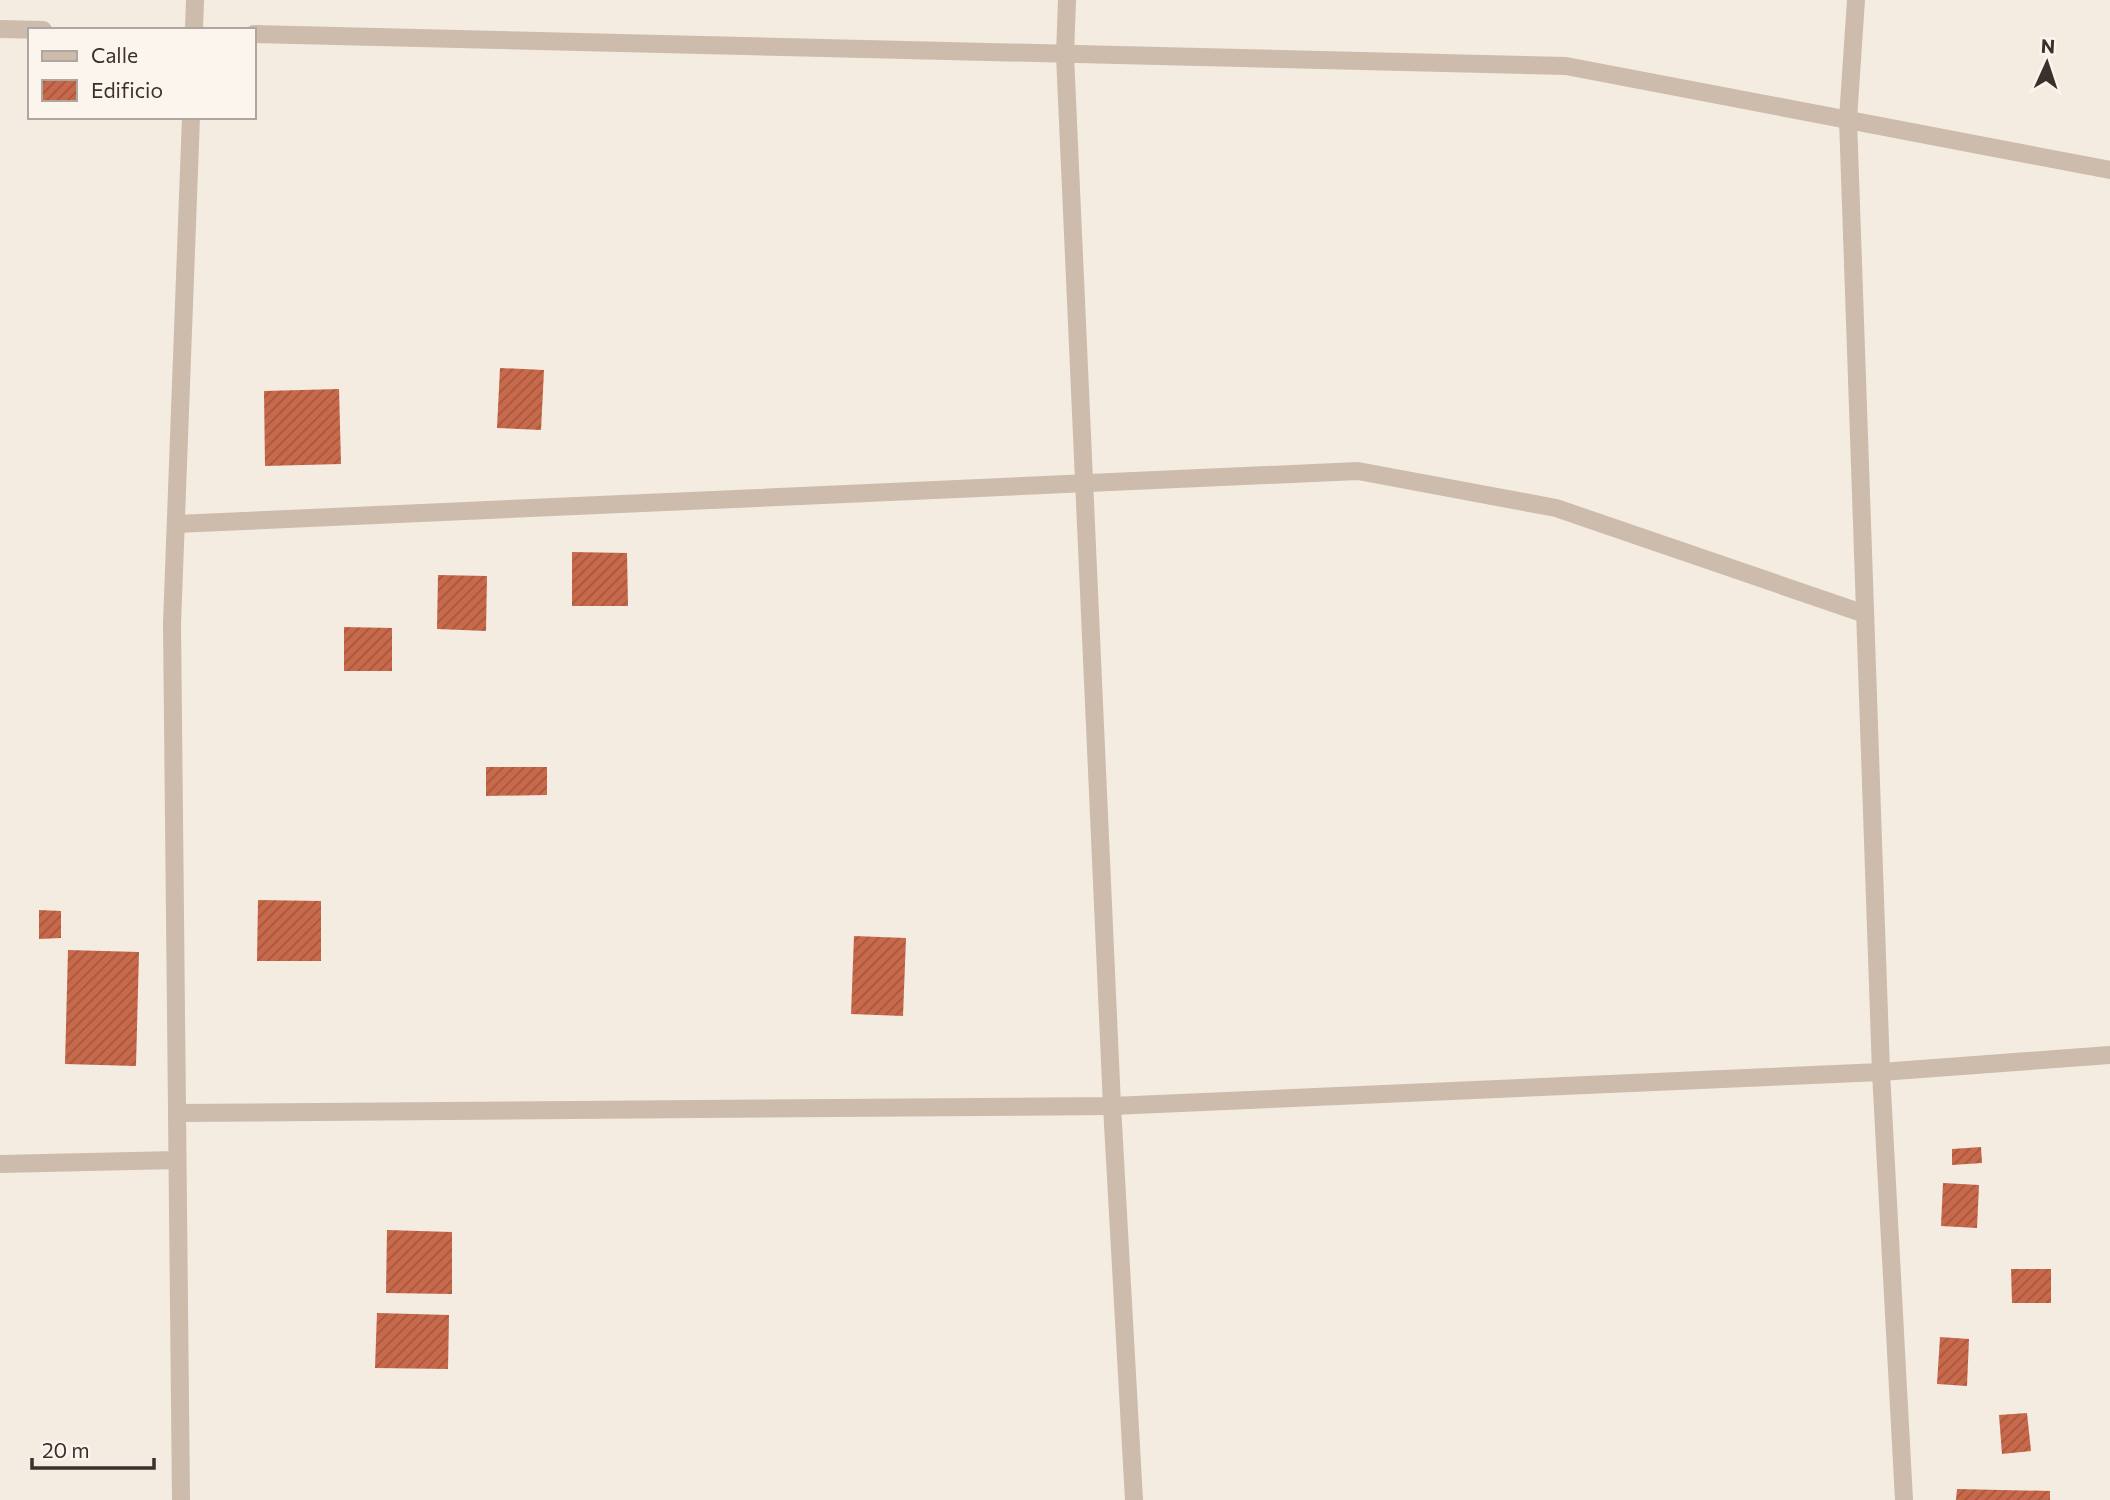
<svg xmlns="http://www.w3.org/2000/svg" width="2110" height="1500" font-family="Commissioner,sans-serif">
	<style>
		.building { fill: url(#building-hatch) }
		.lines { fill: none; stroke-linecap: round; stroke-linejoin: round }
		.minor { stroke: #cdbbac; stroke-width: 18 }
	</style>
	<defs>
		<pattern id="building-hatch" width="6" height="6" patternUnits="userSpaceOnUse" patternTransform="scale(1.75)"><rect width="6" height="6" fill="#c8694b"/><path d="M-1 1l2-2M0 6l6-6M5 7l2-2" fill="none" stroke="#a4573f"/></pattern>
	</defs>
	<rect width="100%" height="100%" fill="#f4ebe1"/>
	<g class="building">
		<polygon points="500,368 544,370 541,430 497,428"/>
		<polygon points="339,389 341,464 265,466 264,391"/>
		<polygon points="572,552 627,553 628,606 572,606"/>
		<polygon points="438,575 487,576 486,631 437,629"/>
		<polygon points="344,627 392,628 392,671 344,671"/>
		<polygon points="486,767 547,767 547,795 486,796"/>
		<polygon points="258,900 321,901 321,961 257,961"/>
		<polygon points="39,910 61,911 61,938 39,939"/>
		<polygon points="854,936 906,938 903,1016 851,1014"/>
		<polygon points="68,950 139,952 136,1066 65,1064"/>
		<polygon points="1981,1147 1982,1163 1952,1165 1952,1149"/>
		<polygon points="1943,1183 1979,1185 1977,1228 1941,1226"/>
		<polygon points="387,1230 452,1232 452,1294 386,1293"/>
		<polygon points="2011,1269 2051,1269 2051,1303 2012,1303"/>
		<polygon points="377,1313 449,1315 448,1369 375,1368"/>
		<polygon points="1940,1337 1969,1339 1967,1386 1937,1384"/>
		<polygon points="2027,1413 2031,1451 2002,1454 1999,1415"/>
		<polygon points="1957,1489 2050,1491 2050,1500 1956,1500"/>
	</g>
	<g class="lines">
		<g class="minor">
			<polyline points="1067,0 1065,55 1112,1106 1134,1500"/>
			<polyline points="1856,0 1848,119 1881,1072 1904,1500"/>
			<polyline points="0,29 43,30"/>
			<polyline points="194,30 195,0"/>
			<polyline points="254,34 1566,66 2110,170"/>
			<polyline points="176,524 1358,471 1556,508 1865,614"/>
			<polyline points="177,1113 1112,1106 1881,1072 2110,1055"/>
			<polyline points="0,1164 177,1160"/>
			<polyline points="181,1500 172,624 191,117"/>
		</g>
	</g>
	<rect x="28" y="28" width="228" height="91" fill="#fbf5ee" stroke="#aea6a0" stroke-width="2"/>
	<rect x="42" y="51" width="35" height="10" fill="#cdbbac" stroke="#aea6a0" stroke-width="2"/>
	<text x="91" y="63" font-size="21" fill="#3b302b">Calle</text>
	<rect x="42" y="80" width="35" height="21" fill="url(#building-hatch)" stroke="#aea6a0" stroke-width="2"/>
	<text x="91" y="98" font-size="21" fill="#3b302b">Edificio</text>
	<g transform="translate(2047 63) rotate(3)" stroke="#fbf5ee" stroke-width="5" paint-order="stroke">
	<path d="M0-5L12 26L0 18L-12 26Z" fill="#3b302b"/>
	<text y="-10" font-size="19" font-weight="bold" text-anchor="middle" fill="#3b302b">N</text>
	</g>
	<path d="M32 1458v10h122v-10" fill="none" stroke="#3b302b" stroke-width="3.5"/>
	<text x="42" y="1458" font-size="21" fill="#3b302b" stroke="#fbf5ee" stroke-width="5" paint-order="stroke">20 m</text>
</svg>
